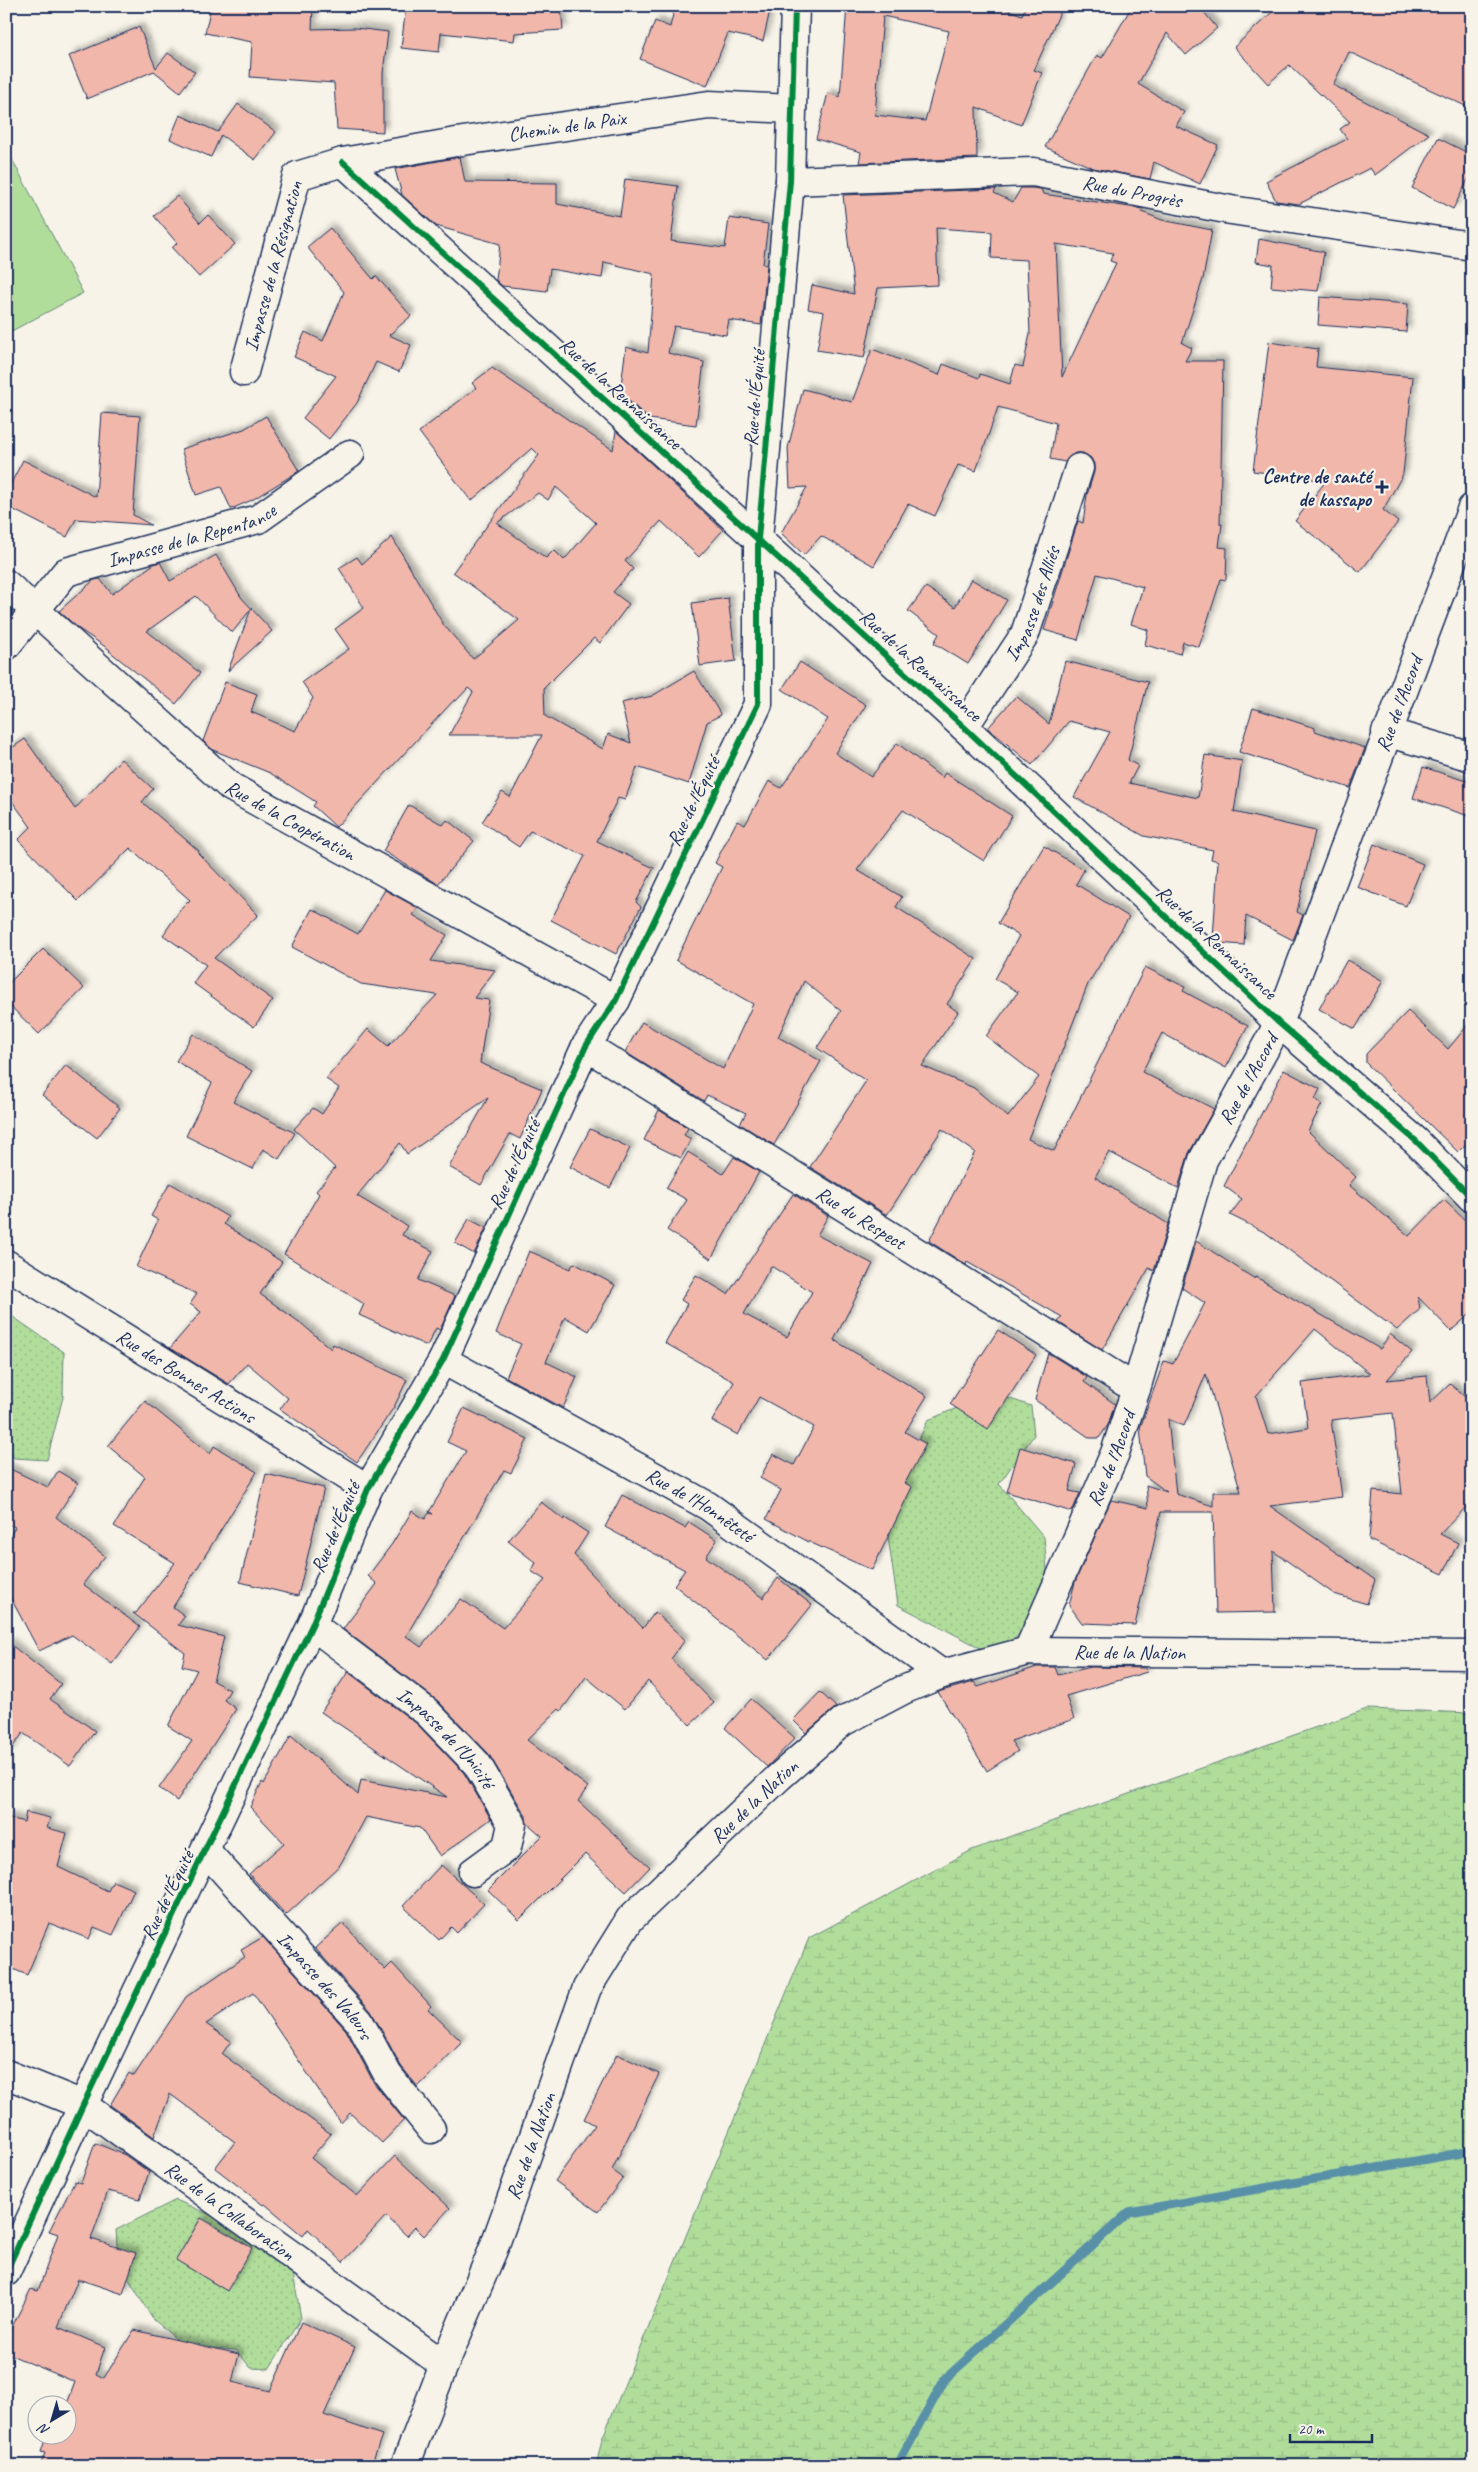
<svg xmlns="http://www.w3.org/2000/svg" width="1478" height="2472" font-family="Caveat,sans-serif">
	<style>
		.grass { fill: url(#grass-dots); stroke: #66867c }
		.wetland { fill: url(#wetland-marsh); stroke: #66867c }
		.pitch { fill: #b1dd9b; stroke: #66867c }
		.lines { fill: none; stroke-linecap: round; stroke-linejoin: round }
		.stream { stroke: #5890a8; stroke-width: 9 }
		.building { fill: #f1b7aa; stroke: #1b2f5e; fill-rule: evenodd; filter: url(#shadow) }
		.minor-casing { stroke: #1b2f5e; stroke-width: 31 }
		.minor { stroke: #f7f3e8; stroke-width: 28 }
		.cycleway-casing { stroke: #f7f3e8; stroke-width: 9 }
		.cycleway { stroke: #00873e; stroke-width: 6 }
		.poi-dot { fill: #1b2f5e; stroke: #f7f3e8; stroke-width: 2 }
		.labels { text-anchor: middle; stroke-width: 4.5; stroke-linejoin: round; paint-order: stroke }
		.street-label { font-size: 20px; fill: #1b2f5e; stroke: #f7f3e8 }
		.poi-label { font-size: 20px; font-weight: bold; fill: #1b2f5e; stroke: #f7f3e8; text-anchor: end }
	</style>
	<defs>
		<pattern id="grass-dots" width="8" height="8" patternUnits="userSpaceOnUse" patternTransform="scale(1.25)"><rect width="8" height="8" fill="#b1dd9b"/><path d="M2 2h.1M6 6h.1" fill="none" stroke="#98be88" stroke-width="1.8" stroke-linecap="round"/></pattern>
		<pattern id="wetland-marsh" width="20" height="14" patternUnits="userSpaceOnUse" patternTransform="scale(1.25)"><rect width="20" height="14" fill="#b1dd9b"/><path d="M1 5h8M5 5V1M11 12h8M15 12V8" fill="none" stroke="#98be88"/></pattern>
		<filter id="shadow"><feDropShadow dx="4.5" dy="-4.5" stdDeviation="2.5" flood-color="#0004"/></filter>
	</defs>
	<rect width="100%" height="100%" fill="#f7f3e8"/>
	<filter id="ink" filterUnits="userSpaceOnUse"><feTurbulence type="fractalNoise" baseFrequency=".02" numOctaves="2"/><feDisplacementMap in="SourceGraphic" scale="10" xChannelSelector="R" yChannelSelector="G"/><feConvolveMatrix kernelMatrix="1 2 1 2 8 2 1 2 1" color-interpolation-filters="sRGB"/></filter>
	<g filter="url(#ink)">
		<g class="grass">
			<polygon points="6,1312 64,1352 63,1397 47,1460 14,1458 6,1444"/>
			<polygon points="993,1393 1031,1406 1034,1435 999,1484 1044,1537 1050,1601 998,1657 898,1605 888,1537 895,1490 928,1420"/>
			<polygon points="176,2200 242,2229 293,2273 301,2318 269,2369 251,2368 236,2350 184,2346 152,2318 118,2261 116,2230"/>
		</g>
		<polygon class="wetland" points="1367,1709 1472,1713 1472,2466 596,2466 602,2439 809,1938 972,1850"/>
		<polygon class="pitch" points="6,148 83,293 6,334"/>
		<g class="lines">
			<polyline class="stream" points="897,2466 945,2379 1129,2212 1472,2151"/>
		</g>
		<g class="building">
			<polygon points="211,6 313,6 312,29 356,28 388,32 383,73 383,132 337,129 334,83 250,77 252,42 205,33"/>
			<polygon points="406,6 561,6 563,30 515,33 514,41 441,33 439,52 401,48"/>
			<polygon points="675,6 771,6 763,41 728,33 707,86 640,59 655,21 670,27"/>
			<path d="M847 6H997L1022 15 1026 6H1063L1034 70 1042 73 1021 125 976 107 977 158 859 163 861 152 816 139 828 93 840 97ZM883 16 949 31 925 121 875 115Z"/>
			<polygon points="1132,6 1199,6 1217,28 1186,55 1167,33 1138,84 1184,112 1176,126 1218,145 1200,184 1154,162 1150,179 1093,168 1045,147 1097,55 1102,58"/>
			<polygon points="1279,6 1472,6 1472,109 1349,52 1333,85 1429,134 1375,175 1370,168 1299,204 1276,201 1266,181 1347,139 1340,129 1350,122 1289,65 1268,84 1234,47"/>
			<polygon points="139,27 156,68 168,53 195,72 180,92 154,71 87,99 69,56"/>
			<polygon points="238,104 276,132 255,160 221,135 211,157 170,139 180,115 218,132"/>
			<polygon points="1438,138 1472,155 1472,172 1453,209 1412,188"/>
			<polygon points="460,157 465,182 557,183 557,204 614,215 620,216 625,179 678,186 671,241 725,248 729,218 768,224 763,264 767,265 761,325 729,320 726,335 674,326 668,353 704,362 696,425 649,419 620,393 626,347 648,353 654,274 604,262 602,278 550,269 547,291 502,286 496,280 500,244 436,226 402,195 395,169"/>
			<path d="M1021 188H1032L1041 189 1043 194 1143 209 1142 212 1162 220 1212 230 1203 279 1182 343 1192 348 1185 361H1223L1220 524H1222L1219 547 1227 548 1226 580 1221 579 1199 647 1183 642 1180 654 1145 645 1148 630 1131 624 1143 587 1097 574 1078 640 1044 630 1078 521 1083 523 1087 495 1094 472V464L1091 458 1083 453H1075L1065 462 1050 459 1056 423 998 407 976 471 958 465 935 516 908 504 874 566 821 536 804 555 781 533 807 487 790 488 788 448 803 389 852 402 872 349 939 375 943 364 979 378 980 374 1010 384 1015 365 1023 367 1030 334 1027 260 991 258 992 232 936 228 938 285 878 288 864 358 817 350 824 312 808 309 812 285 854 294 843 195 996 189 994 193 1013 202ZM1056 244 1113 253 1110 261 1116 263 1062 377Z"/>
			<polygon points="177,196 200,223 208,215 235,244 199,277 172,248 177,243 154,216"/>
			<polygon points="330,228 373,279 376,276 411,316 389,335 411,345 399,372 376,362 357,403 329,439 303,418 336,376 294,357 305,332 323,341 344,292 307,247"/>
			<polygon points="1259,239 1324,252 1318,291 1271,287 1273,265 1256,262"/>
			<polygon points="1320,297 1408,304 1406,332 1318,325"/>
			<polygon points="1269,342 1318,349 1316,367 1413,377 1403,474 1383,510 1398,522 1360,572 1295,521 1326,481 1253,471"/>
			<path d="M492 368 613 450 616 431 723 530 699 557 661 521 625 561 633 569 613 592 629 604 600 643 594 638 544 688 545 716 603 749 608 734 631 743 621 703 652 696 694 671 721 715 707 722 689 784 637 767 625 800 618 798 597 841 654 868 636 902 641 907 616 954 551 920 585 856 530 831 519 847 482 822 502 792 510 797 542 735H449L473 692 468 688 455 702V699L336 827 313 806 316 802 270 773 213 750 203 741 225 682 257 694 251 712 295 731 313 698 302 682 349 649 335 629 364 608 339 568 357 557 362 564 392 537 443 624 473 659 519 620 453 572 539 455 532 448 471 501 419 432 476 388 472 383ZM556 487 596 523 564 560 554 550 546 558 497 523 538 493 548 500Z"/>
			<polygon points="102,413 140,416 133,515 151,525 76,519 67,537 6,506 6,493 23,460 96,497"/>
			<polygon points="266,416 299,471 252,500 231,509 221,487 196,495 181,449 244,429"/>
			<polygon points="216,555 241,597 272,631 228,671 251,609 232,633 196,596 147,631 200,673 176,704 109,651 110,650 79,629 59,611 94,580 100,579 112,594 154,564 160,562 170,581"/>
			<polygon points="971,579 1007,600 968,664 934,643 939,634 908,611 926,587 955,607"/>
			<polygon points="728,598 736,661 700,666 692,603"/>
			<polygon points="1065,661 1148,682 1128,760 1138,766 1129,783 1198,798 1205,755 1242,761 1234,812 1315,831 1297,912 1303,915 1293,940 1246,916 1244,945 1217,943 1213,939 1218,861 1211,859 1213,850 1144,836 1074,797 1110,732 1069,721 1032,765 988,728 1016,696 1049,724"/>
			<polygon points="800,662 866,705 835,753 871,777 897,743 942,778 945,773 1012,816 984,861 903,810 857,870 902,897 896,907 976,959 947,1004 958,1012 922,1066 974,1088 1008,1117 1039,1077 986,1036 1018,992 995,979 1019,936 998,923 1044,846 1084,870 1076,884 1129,917 1088,984 1028,1139 1054,1151 1145,967 1185,987 1183,991 1248,1026 1226,1068 1162,1033 1142,1072 1214,1109 1189,1153 1178,1188 1109,1152 1095,1177 1168,1224 1154,1271 1149,1268 1102,1350 1058,1322 1062,1317 967,1262 966,1265 929,1241 975,1152 942,1129 887,1215 810,1167 866,1081 817,1048 841,1011 804,981 778,1037 821,1061 774,1145 740,1124 746,1113 707,1095 704,1101 625,1052 642,1022 723,1069 753,1004 676,960 722,867 715,863 737,821 745,825 769,781 781,788 828,719 782,689"/>
			<polygon points="1253,708 1315,728 1315,731 1365,748 1350,788 1239,752"/>
			<polygon points="25,739 75,809 121,759 153,789 142,802 199,851 198,853 258,915 214,958 273,1000 254,1027 193,983 206,965 163,935 181,909 190,900 130,848 78,901 18,840 31,827 6,793 6,752"/>
			<polygon points="1423,767 1472,783 1472,817 1413,798"/>
			<polygon points="409,805 443,825 447,820 474,841 438,884 383,851"/>
			<polygon points="1374,844 1423,864 1406,906 1357,887"/>
			<polygon points="385,890 418,908 413,915 447,935 431,961 495,970 474,998 489,1000 480,1063 542,1089 520,1139 510,1134 481,1185 449,1167 488,1098 407,1154 400,1143 357,1196 407,1226 402,1235 433,1251 418,1280 455,1296 440,1330 436,1328 427,1346 359,1315 364,1304 284,1254 319,1194 316,1191 335,1168 294,1129 313,1108 322,1114 339,1088 326,1079 368,1029 388,1046 437,995 361,984 292,947 312,909 358,934"/>
			<polygon points="43,949 84,988 39,1034 6,1002 6,986"/>
			<polygon points="1347,960 1383,981 1355,1029 1319,1009"/>
			<polygon points="1408,1011 1448,1049 1472,1020 1472,1138 1458,1152 1366,1063 1366,1054"/>
			<polygon points="193,1034 252,1071 233,1102 295,1133 279,1159 263,1149 253,1169 186,1136 212,1083 176,1061"/>
			<polygon points="66,1065 120,1108 97,1138 42,1095"/>
			<polygon points="1284,1070 1320,1089 1315,1099 1322,1104 1308,1131 1356,1177 1349,1185 1409,1236 1444,1200 1472,1227 1472,1312 1451,1331 1418,1297 1420,1309 1397,1330 1266,1233 1230,1215 1242,1199 1224,1186"/>
			<polygon points="659,1110 688,1128 684,1135 691,1139 681,1158 644,1140"/>
			<polygon points="590,1129 630,1148 610,1188 570,1167"/>
			<polygon points="688,1152 723,1174 734,1157 759,1172 711,1259 667,1230 687,1200 666,1188"/>
			<polygon points="170,1183 228,1217 224,1224 282,1262 260,1294 302,1324 331,1349 333,1344 407,1380 394,1407 357,1462 280,1409 288,1398 247,1363 229,1384 170,1348 201,1312 190,1304 197,1294 136,1267 158,1220 151,1216"/>
			<path d="M793 1194 828 1216 817 1235 873 1264 834 1340 927 1396 905 1432 926 1444 905 1483 912 1487 872 1570 807 1541 766 1519 781 1490 760 1478 773 1454 794 1465 814 1427 759 1397 738 1435 712 1421 734 1382 665 1343 687 1304 681 1300 696 1275 728 1294ZM771 1266 812 1292 787 1337 744 1314Z"/>
			<polygon points="469,1219 486,1228 474,1254 455,1243"/>
			<path d="M1196 1241 1255 1279 1256 1277 1380 1349 1390 1334 1412 1352 1387 1380 1427 1376 1430 1403 1450 1384 1472 1403V1483L1467 1506 1440 1534 1458 1543 1443 1574 1369 1540 1373 1491 1402 1494 1393 1413 1331 1420 1342 1497 1270 1506 1375 1580 1367 1604 1334 1594 1273 1551 1275 1612 1216 1613 1213 1512H1161L1135 1625 1082 1623 1069 1605 1075 1582 1111 1500 1148 1508 1146 1485 1167 1492 1145 1476 1140 1428 1164 1361 1173 1364 1205 1303 1182 1288ZM1315 1329 1370 1374 1302 1383 1308 1428 1268 1434 1256 1396ZM1206 1374 1241 1492H1213V1506L1176 1494 1168 1419 1184 1426Z"/>
			<polygon points="529,1251 570,1269 574,1263 615,1285 589,1331 565,1317 546,1362 577,1377 563,1408 506,1377 521,1344 496,1333"/>
			<polygon points="998,1330 1036,1355 988,1429 950,1404"/>
			<polygon points="1048,1353 1087,1377 1084,1382 1115,1404 1108,1425 1099,1438 1090,1438 1035,1400"/>
			<polygon points="145,1401 210,1454 214,1446 257,1472 173,1607 185,1616 178,1625 224,1637 213,1681 230,1690 224,1700 236,1709 177,1801 159,1788 192,1741 168,1726 197,1670 182,1666 185,1653 133,1613 136,1613 175,1563 114,1526 145,1477 108,1446"/>
			<polygon points="464,1408 528,1439 511,1473 504,1470 406,1636 421,1647 461,1599 503,1628 545,1580 531,1571 536,1563 508,1541 541,1502 564,1520 565,1518 588,1533 574,1555 643,1628 655,1612 685,1640 671,1659 714,1703 690,1725 648,1681 625,1709 586,1677 561,1711 559,1709 527,1740 588,1787 578,1801 650,1867 626,1892 585,1854 519,1920 488,1890 542,1836 526,1822 526,1816 488,1753 438,1701 343,1629 377,1584 368,1576 392,1544 412,1511 425,1519 429,1513 433,1514 429,1512 466,1451 447,1442"/>
			<polygon points="1020,1447 1076,1464 1069,1491 1080,1493 1072,1512 1007,1492"/>
			<polygon points="6,1467 48,1487 58,1471 78,1483 56,1517 105,1556 83,1584 140,1627 112,1664 72,1635 39,1651 6,1589 6,1543 15,1527 6,1523"/>
			<polygon points="266,1474 324,1488 298,1596 240,1582"/>
			<polygon points="622,1495 685,1528 689,1522 717,1540 706,1557 763,1598 778,1578 812,1605 768,1660 674,1585 685,1570 605,1527"/>
			<polygon points="6,1641 61,1684 50,1699 95,1731 70,1766 23,1733 6,1756"/>
			<polygon points="1037,1667 1055,1667 1058,1675 1091,1667 1146,1668 1147,1672 1066,1696 1074,1719 1011,1741 1018,1751 987,1771 938,1692 974,1682 978,1687"/>
			<polygon points="348,1672 417,1724 464,1773 491,1819 440,1856 420,1828 366,1817 340,1865 286,1915 249,1874 284,1843 250,1807 262,1782 264,1784 291,1735 358,1795 361,1780 447,1797 321,1712"/>
			<polygon points="820,1692 836,1707 806,1733 793,1720"/>
			<polygon points="751,1699 795,1738 767,1767 725,1728"/>
			<polygon points="26,1812 50,1818 47,1828 67,1833 58,1867 108,1891 113,1881 134,1890 113,1935 94,1927 89,1939 49,1923 27,1975 6,1966 6,1817 24,1822"/>
			<polygon points="441,1865 484,1904 457,1933 451,1927 439,1940 403,1906"/>
			<polygon points="343,1923 385,1970 392,1963 431,2006 428,2009 462,2042 418,2087 401,2066 371,2011 315,1948"/>
			<polygon points="263,1937 346,2030 374,2083 404,2120 382,2143 350,2113 341,2123 253,1993 206,2024 231,2041 222,2054 331,2134 311,2158 357,2196 395,2156 450,2208 424,2236 415,2227 407,2236 386,2216 343,2262 308,2229 303,2236 265,2204 263,2205 215,2168 235,2142 170,2094 154,2137 110,2105 129,2073 134,2076 186,1997 245,1957 241,1950"/>
			<polygon points="617,2054 659,2074 612,2170 623,2178 598,2212 555,2181 595,2125 584,2119"/>
			<polygon points="95,2143 125,2155 149,2172 140,2199 108,2191 91,2239 136,2253 123,2294 78,2279 58,2327 105,2347 96,2374 104,2378 134,2330 239,2354 232,2382 270,2391 301,2322 355,2347 324,2415 382,2435 371,2466 40,2466 45,2453 41,2452 47,2434 68,2434 67,2404 75,2382 6,2353 6,2339 31,2289 38,2291 58,2234 49,2231 75,2181 81,2183"/>
			<polygon points="201,2218 252,2248 227,2291 176,2260"/>
		</g>
		<g class="lines">
			<defs>
				<g id="minor">
					<polyline points="343,162 964,727 1279,1023 1416,1141 1472,1198"/>
					<path id="s1" d="M790 181 1033 172 1231 210 1472 246"/>
					<path id="s2" d="M244 372 297 176 343 162 456 142 709 105 792 109"/>
					<path id="s3" d="M6 584 231 787 616 1000"/>
					<path id="s4" d="M6 646 66 572 258 519 350 454"/>
					<path id="s5" d="M964 727 1025 634 1079 468"/>
					<polyline points="1386,732 1472,757"/>
					<path id="s6" d="M586 1046 1136 1389"/>
					<path id="s7" d="M6 1264 368 1489"/>
					<path id="s8" d="M443 1360 708 1506 942 1674"/>
					<path id="s9" d="M312 1625 427 1712 477 1764 512 1824 507 1847 473 1872"/>
					<path id="s10" d="M1028 1651 1115 1453 1136 1389 1203 1160 1279 1023 1472 508"/>
					<path id="s11" d="M206 1851 359 2021 388 2075 431 2129"/>
					<path id="s12" d="M6 2074 83 2105 444 2365"/>
					<polyline points="6,2272 83,2105 312,1625 368,1489 443,1360 586,1046 616,1000 758,704 758,539 790,181 795,6"/>
					<path id="s13" d="M405 2466 444 2365 493 2250 587 1988 630 1919 779 1777 842 1722 903 1690 942 1674 1028 1651 1472 1655"/>
				</g>
			</defs>
			<use href="#minor" class="minor-casing"/>
			<use href="#minor" class="minor"/>
			<defs>
				<g id="cycleway">
					<polyline points="343,162 964,727 1279,1023 1416,1141 1472,1198"/>
					<polyline points="6,2272 83,2105 312,1625 368,1489 443,1360 586,1046 616,1000 758,704 758,539 790,181 795,6"/>
				</g>
			</defs>
			<use href="#cycleway" class="cycleway-casing"/>
			<use href="#cycleway" class="cycleway"/>
		</g>
	</g>
	<path class="poi-dot" d="M1379.5 479.5h5v5h5v5h-5v5h-5v-5h-5v-5h5z"/>
	<g class="labels">
		<g class="street-label">
			<text dy="7" stroke="none"><textPath href="#s2" startOffset="478">Chemin de la Paix</textPath></text>
			<text dy="7" stroke="none"><textPath href="#s1" startOffset="344">Rue du Progrès</textPath></text>
			<text dy="7" stroke="none"><textPath href="#s2" startOffset="110">Impasse de la Résignation</textPath></text>
			<text transform="translate(621 393) rotate(42)" y="7">Rue de la Rennaissance</text>
			<text transform="translate(754 398) rotate(-85)" y="7">Rue de l'Équité</text>
			<text dy="7" stroke="none"><textPath href="#s4" startOffset="226">Impasse de la Repentance</textPath></text>
			<text dy="7" stroke="none"><textPath href="#s5" startOffset="142">Impasse des Alliés</textPath></text>
			<text transform="translate(921 665) rotate(42)" y="7">Rue de la Rennaissance</text>
			<text dy="7" stroke="none"><textPath href="#s10" startOffset="1020">Rue de l'Accord</textPath></text>
			<text transform="translate(693 801) rotate(-64)" y="7">Rue de l'Équité</text>
			<text dy="7" stroke="none"><textPath href="#s3" startOffset="371">Rue de la Coopération</textPath></text>
			<text transform="translate(1217 942) rotate(43)" y="7">Rue de la Rennaissance</text>
			<text dy="7" stroke="none"><textPath href="#s10" startOffset="615">Rue de l'Accord</textPath></text>
			<text transform="translate(514 1164) rotate(-65)" y="7">Rue de l'Équité</text>
			<text dy="7" stroke="none"><textPath href="#s6" startOffset="324">Rue du Respect</textPath></text>
			<text dy="7" stroke="none"><textPath href="#s7" startOffset="212">Rue des Bonnes Actions</textPath></text>
			<text dy="7" stroke="none"><textPath href="#s10" startOffset="210">Rue de l'Accord</textPath></text>
			<text dy="7" stroke="none"><textPath href="#s8" startOffset="295">Rue de l'Honnêteté</textPath></text>
			<text transform="translate(335 1527) rotate(-67)" y="7">Rue de l'Équité</text>
			<text dy="7" stroke="none"><textPath href="#s13" startOffset="1184">Rue de la Nation</textPath></text>
			<text dy="7" stroke="none"><textPath href="#s9" startOffset="176">Impasse de l'Unicité</textPath></text>
			<text dy="7" stroke="none"><textPath href="#s13" startOffset="764">Rue de la Nation</textPath></text>
			<text transform="translate(167 1895) rotate(-64)" y="7">Rue de l'Équité</text>
			<text dy="7" stroke="none"><textPath href="#s11" startOffset="180">Impasse des Valeurs</textPath></text>
			<text dy="7" stroke="none"><textPath href="#s13" startOffset="344">Rue de la Nation</textPath></text>
			<text dy="7" stroke="none"><textPath href="#s12" startOffset="264">Rue de la Collaboration</textPath></text>
		</g>
		<g class="poi-label">
			<text x="1371" y="483">Centre de santé<tspan x="1371" dy="23">de kassapo</tspan></text>
		</g>
	</g>
	<rect width="1478" height="2472" fill="none" stroke="#f7f3e8" stroke-width="25"/>
	<rect x="12" y="12" width="1453" height="2447" fill="none" stroke="#1b2f5e" stroke-width="2" filter="url(#ink)"/>
	<g transform="translate(52 2420) rotate(218)"><circle r="24" fill="#f7f3e8" stroke="#9fa5b1"/>
	<path d="M0-4L9 19L0 12L-9 19Z" fill="#1b2f5e"/>
	<text y="-8" font-size="14" font-weight="bold" text-anchor="middle" fill="#1b2f5e">N</text>
	</g>
	<path d="M1290 2434v8h82v-8" fill="none" stroke="#1b2f5e" stroke-width="2.5"/>
	<text x="1298" y="2434" font-size="15" fill="#1b2f5e" stroke="#f7f3e8" stroke-width="4" paint-order="stroke">20 m</text>
</svg>
